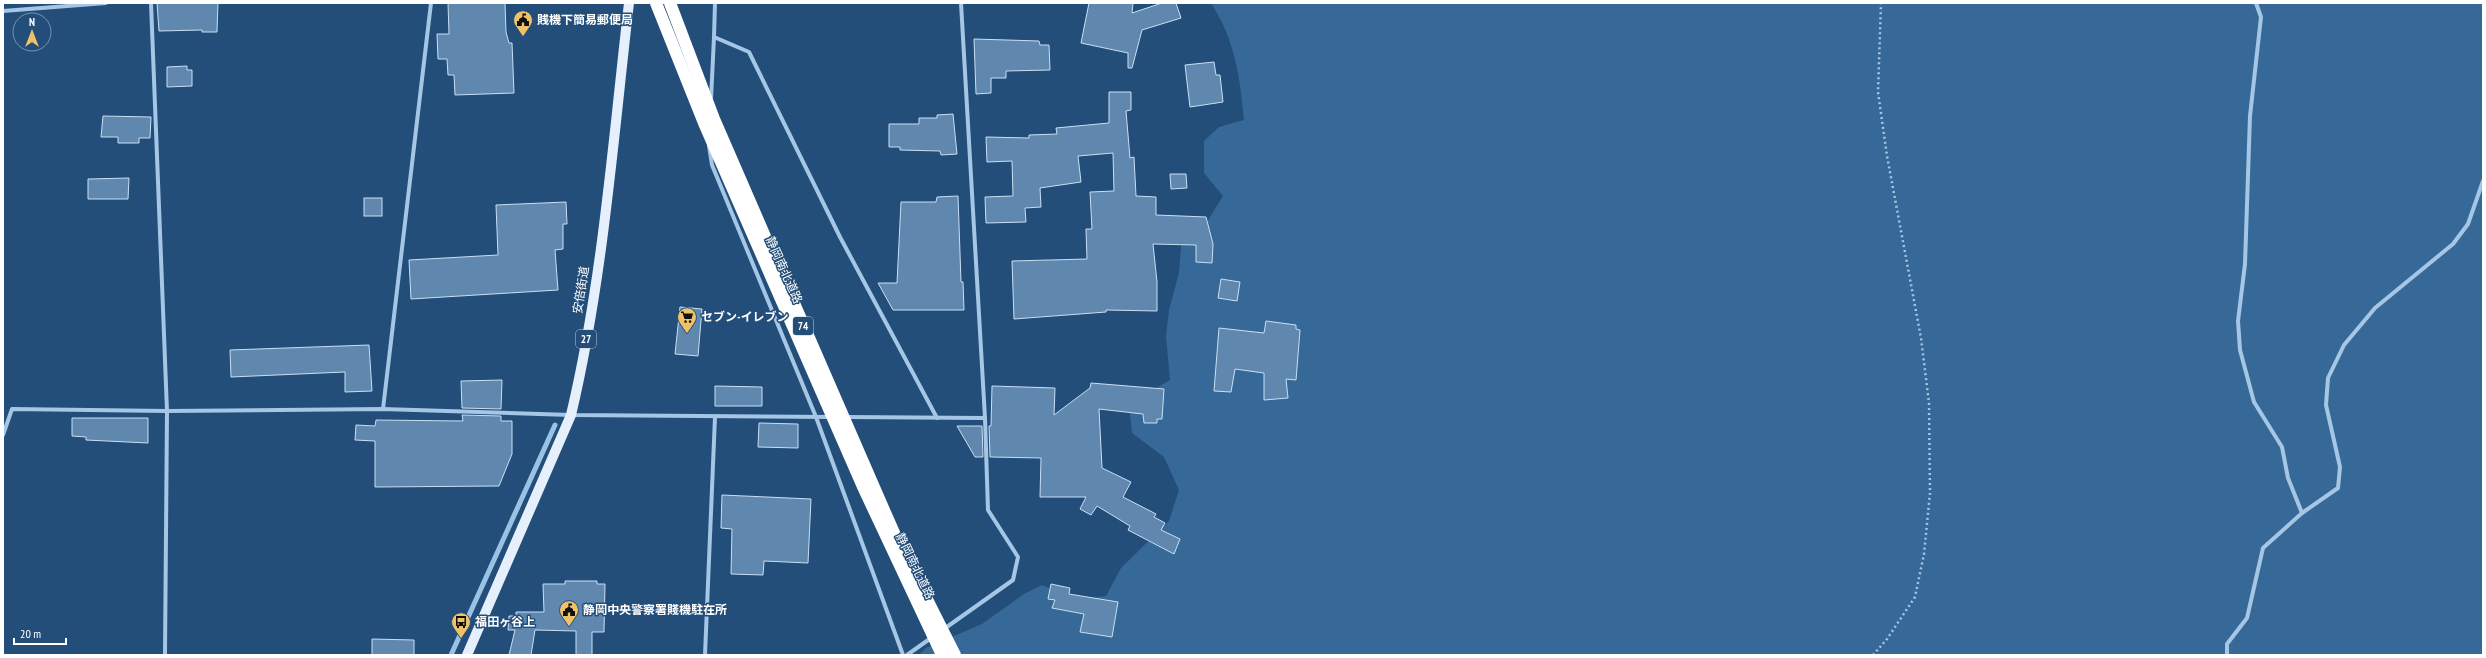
<svg xmlns="http://www.w3.org/2000/svg" width="2486" height="658" font-family="'PT Sans Narrow','Noto Sans JP',sans-serif">
	<style>
		.green { fill: #376998 }
		.lines { fill: none; stroke-linecap: round; stroke-linejoin: round }
		.stream { stroke: #9ac2e5; stroke-width: 5 }
		.building { fill: #6088ae; stroke: #c9dff4 }
		.path { stroke: #a6c6e5; stroke-width: 2.5; stroke-dasharray: 2 3; stroke-linecap: butt }
		.minor { stroke: #a6c6e5; stroke-width: 4 }
		.primary { stroke: #e6f0fc; stroke-width: 10 }
		.motorway { stroke: #fff; stroke-width: 12 }
		.labels { text-anchor: middle; stroke-width: 3; stroke-linejoin: round; paint-order: stroke }
		.shield { fill: #234e7a; stroke: #bdcad7; stroke-width: 1 }
		.shield-label { font-size: 11px; font-weight: bold; fill: #fff }
		.poi-label { font-size: 12px; font-weight: bold; fill: #fff; stroke: #234e7a; text-anchor: start }
		.street-label { font-size: 12px; fill: #fff; stroke: #234e7a }
	</style>
	<rect width="100%" height="100%" fill="#234e7a"/>
	<path class="green" d="M1211 3H2483V655H919L926 648 982 624 1024 594 1042 585 1076 600 1106 596 1121 568 1169 521 1179 490 1164 457 1132 433 1129 404 1170 380 1166 336 1169 310 1179 273 1182 235 1205 225 1223 196 1204 173V141L1219 127 1244 120C1240 77 1235 40 1211 3Z"/>
	<g class="lines">
		<polyline class="stream" points="451,655 555,425"/>
	</g>
	<g class="building">
		<polygon points="157,3 218,3 217,32 202,32 202,30 159,31"/>
		<polygon points="448,3 505,3 506,32 509,43 512,43 514,93 455,95 454,75 448,75 447,59 438,59 437,34 449,34"/>
		<polygon points="1089,3 1133,3 1132,13 1162,3 1176,3 1181,18 1142,30 1132,68 1128,68 1128,53 1081,43"/>
		<polygon points="974,39 1039,41 1040,45 1049,45 1050,70 1006,71 1006,78 991,78 991,93 976,94"/>
		<polygon points="1214,62 1216,75 1220,75 1223,102 1190,107 1185,65"/>
		<polygon points="187,66 187,70 192,70 192,86 167,87 167,67"/>
		<polygon points="1109,92 1131,92 1131,110 1126,111 1130,158 1134,157 1136,196 1156,197 1156,215 1206,217 1213,244 1212,263 1196,262 1196,245 1153,244 1157,282 1157,311 1106,310 1106,312 1014,319 1012,261 1087,259 1086,229 1092,229 1090,192 1114,191 1113,153 1078,156 1081,182 1040,188 1041,207 1025,208 1026,222 986,223 985,197 1013,196 1012,161 987,162 986,137 1029,138 1029,135 1057,134 1056,128 1109,123"/>
		<polygon points="953,114 957,154 941,155 940,151 900,150 900,147 889,147 889,124 919,124 919,118 937,118 937,115"/>
		<polygon points="103,116 151,117 150,138 139,138 139,143 118,143 118,137 101,137"/>
		<polygon points="1170,174 1186,174 1187,188 1171,189"/>
		<polygon points="129,178 128,199 88,199 88,179"/>
		<polygon points="958,196 961,282 963,282 964,310 893,310 878,283 897,283 901,202 936,202 937,197"/>
		<rect x="364" y="198" width="18" height="18"/>
		<polygon points="566,202 567,224 563,224 563,249 555,250 558,290 411,299 409,260 498,255 496,205"/>
		<polygon points="1221,279 1240,282 1237,301 1218,298"/>
		<polygon points="680,307 702,309 698,356 675,354"/>
		<polygon points="1266,321 1296,325 1296,329 1300,330 1296,380 1286,379 1288,398 1264,400 1264,373 1235,369 1231,392 1214,391 1219,328 1264,333"/>
		<polygon points="369,345 372,391 345,392 345,372 231,377 230,350"/>
		<polygon points="502,380 501,409 462,408 461,381"/>
		<polygon points="1091,383 1164,389 1162,419 1157,419 1157,423 1144,423 1143,414 1099,409 1102,468 1131,482 1123,497 1156,514 1154,517 1165,523 1161,530 1180,539 1174,554 1128,530 1130,526 1097,506 1091,515 1080,509 1086,497 1040,497 1041,458 990,457 989,426 991,426 992,386 1055,388 1054,415 1090,388"/>
		<polygon points="715,386 762,387 762,406 715,406"/>
		<polygon points="462,415 501,416 501,421 512,421 512,454 499,486 375,487 375,441 355,440 356,425 375,426 376,420 463,421"/>
		<polygon points="72,418 148,418 148,443 86,440 86,437 72,436"/>
		<polygon points="759,423 798,424 798,448 758,447"/>
		<polygon points="957,426 982,426 983,457 975,457"/>
		<polygon points="722,495 811,499 808,563 764,561 763,575 731,574 732,529 721,528"/>
		<polygon points="565,581 597,581 597,584 605,584 604,632 592,632 592,655 576,655 576,631 535,630 531,655 509,655 515,630 508,630 509,616 516,616 516,612 544,612 543,584 565,584"/>
		<polygon points="1051,584 1070,588 1069,594 1118,602 1112,637 1080,632 1084,614 1052,608 1055,600 1048,599"/>
		<polygon points="372,639 414,640 414,655 372,655"/>
	</g>
	<g class="lines">
		<polyline class="path" points="1873,655 1887,639 1915,597 1924,554 1930,493 1929,403 1921,338 1887,156 1878,92 1881,3"/>
		<g class="minor">
			<polyline points="151,3 167,411 165,655"/>
			<polyline points="715,3 714,37 749,52 840,237 937,418"/>
			<polyline points="2256,3 2261,17 2250,116 2245,264 2238,321 2240,350 2254,402 2282,447 2288,478 2302,513"/>
			<polyline points="3,11 106,3"/>
			<polyline points="711,99 714,37"/>
			<polyline points="709,146 712,165 816,417 903,655"/>
			<polyline points="383,409 431,3"/>
			<polyline points="846,417 985,418 961,3"/>
			<polyline points="3,435 12,409 167,411 383,409 571,415 831,417"/>
			<polyline points="944,629 1013,580 1018,557 988,510 985,418"/>
			<polyline points="705,655 715,417"/>
			<polyline points="907,655 931,638"/>
			<polyline points="2227,655 2227,644 2247,618 2263,548 2302,513 2338,488 2340,467 2326,405 2328,378 2344,345 2375,308 2453,244 2468,224 2483,181"/>
		</g>
		<path class="primary" d="M467 655 571 415C603 280 613 140 629 3"/>
		<g class="motorway">
			<polyline points="656,3 704,123 864,489 942,655"/>
			<polyline points="670,3 714,119 873,485 898,542 955,655"/>
		</g>
	</g>
	<defs>
		<symbol id="civic-pin" viewBox="-11 -11 22 30"><path d="M0 17L-7.5 6A9.5 9.5 0 1 1 7.5 6Z" fill="#efc169" stroke="#234e7a"/><path d="M-.6-6.5H3V-4.5H.6V-3L4-1V1h2V6H-6V1h2V-1L-.6-3ZM-1.2 2.5V6h2.4V2.5Z" fill="#111"/></symbol>
		<symbol id="supermarket-pin" viewBox="-11 -11 22 30"><path d="M0 17L-7.5 6A9.5 9.5 0 1 1 7.5 6Z" fill="#efc169" stroke="#234e7a"/><path d="M-6-5.5h2.5l.6 2H6L4.5 2H-2.5L-4.4-4H-6ZM-1.5 3.2a1.3 1.3 0 1 0 .1 0ZM3 3.2a1.3 1.3 0 1 0 .1 0Z" fill="#111"/></symbol>
		<symbol id="bus-pin" viewBox="-11 -11 22 30"><path d="M0 17L-7.5 6A9.5 9.5 0 1 1 7.5 6Z" fill="#efc169" stroke="#234e7a"/><path d="M-5-6H5V4H4V6H2V4H-2V6H-4V4H-5ZM-3.5-4V0h7V-4ZM-3.5 1.2v1.5H-2V1.2ZM2 1.2v1.5H3.5V1.2Z" fill="#111"/></symbol>
	</defs>
	<g fill-rule="evenodd">
		<use href="#civic-pin" x="512" y="9" width="22" height="30"/>
		<use href="#supermarket-pin" x="676" y="306" width="22" height="30"/>
		<use href="#civic-pin" x="558" y="599" width="22" height="30"/>
		<use href="#bus-pin" x="450" y="611" width="22" height="30"/>
	</g>
	<g class="labels">
		<g class="shield">
			<rect x="793" y="317" width="20" height="18" rx="3"/>
			<rect x="576" y="330" width="20" height="18" rx="3"/>
		</g>
		<g class="shield-label">
			<text x="803" y="330">74</text>
			<text x="586" y="343">27</text>
		</g>
		<g class="poi-label">
			<text x="537" y="24">賎機下簡易郵便局</text>
			<text x="701" y="321">セブン-イレブン</text>
			<text x="583" y="614">静岡中央警察署賤機駐在所</text>
			<text x="475" y="626">福田ヶ谷上</text>
		</g>
		<g class="street-label">
			<text transform="translate(784 270) rotate(66)" y="4">静岡南北道路</text>
			<text transform="translate(581 290) rotate(-81)" y="4">安倍街道</text>
			<text transform="translate(915 566) rotate(64)" y="4">静岡南北道路</text>
		</g>
	</g>
	<rect width="2486" height="658" fill="none" stroke="#ffffff" stroke-width="8"/>
	<g transform="translate(32 32)"><circle r="19" fill="#234e7a" stroke="#7b95af"/>
	<path d="M0-3L7 15L0 10L-7 15Z" fill="#efc169"/>
	<text y="-6" font-size="11" font-weight="bold" text-anchor="middle" fill="#ffffff">N</text>
	</g>
	<path d="M14 638v6h52v-6" fill="none" stroke="#ffffff" stroke-width="2"/>
	<text x="20" y="638" font-size="12" fill="#ffffff" stroke="#234e7a" stroke-width="3" paint-order="stroke">20 m</text>
</svg>
